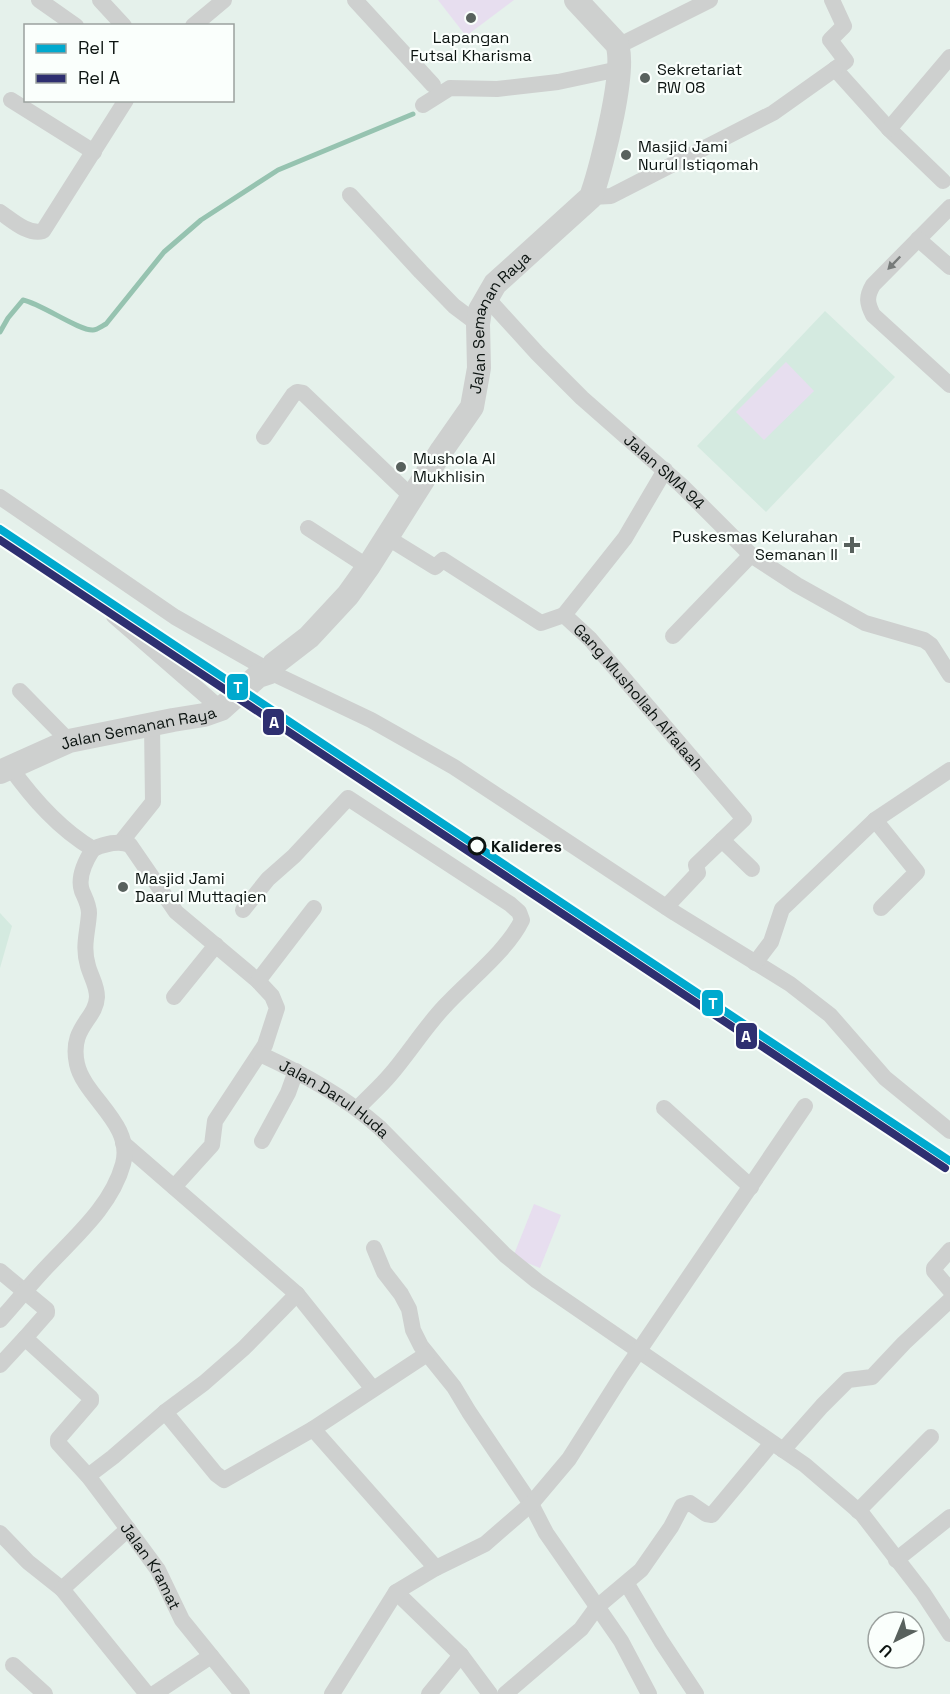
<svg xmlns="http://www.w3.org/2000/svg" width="950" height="1694" font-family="'Space Grotesk',sans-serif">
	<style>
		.built { fill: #d4eae0 }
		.pitch { fill: #e7deef }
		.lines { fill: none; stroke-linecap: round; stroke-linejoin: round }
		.stream { stroke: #96c3b0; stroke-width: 5 }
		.street { stroke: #ced0cf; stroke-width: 16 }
		.secondary { stroke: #ced0cf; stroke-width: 24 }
		.rail-1-casing { stroke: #fafffc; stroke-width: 12 }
		.rail-2-casing { stroke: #fafffc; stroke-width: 12 }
		.rail-1 { stroke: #00a9ce; stroke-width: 8 }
		.rail-2 { stroke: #2e2f70; stroke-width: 8 }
		.oneway { fill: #777b7a }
		.poi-dot { fill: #58615d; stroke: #fafffc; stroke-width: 2 }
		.stop-dot { fill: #fafffc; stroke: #0c1411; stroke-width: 3 }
		.labels { text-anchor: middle; stroke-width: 4.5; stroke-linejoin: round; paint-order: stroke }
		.poi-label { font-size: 16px; fill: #0c1411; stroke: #fafffc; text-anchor: start }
		.street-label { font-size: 16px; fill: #0c1411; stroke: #fafffc }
		.stop-label { font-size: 16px; font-weight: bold; fill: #0c1411; stroke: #fafffc; text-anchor: start }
		.line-badge { stroke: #fafffc; stroke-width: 2 }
		.badge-label { font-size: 16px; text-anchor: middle; font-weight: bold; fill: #fff }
	</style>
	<rect width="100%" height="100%" fill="#e5f1eb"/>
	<g class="built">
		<polygon points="825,311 895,377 766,512 697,446"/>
		<polygon points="0,913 12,926 0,968"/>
	</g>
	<g class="pitch">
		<polygon points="438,0 514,0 466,36"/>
		<polygon points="786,362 814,391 764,440 736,412"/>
		<polygon points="534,1204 561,1215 540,1268 513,1257"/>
	</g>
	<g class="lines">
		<path class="stream" d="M0 332 8 318 23 300C42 304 79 331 93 330 97 330 102 326 106 324L164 252 201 220 278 170 413 114"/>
		<g class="street">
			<polyline points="39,0 76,26"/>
			<polyline points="100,0 124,26"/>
			<polyline points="355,0 433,85"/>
			<polyline points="832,0 844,26 830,40 846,61 835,69 889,129 943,181"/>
			<polyline points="193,26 224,0"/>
			<polyline points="618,46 710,0"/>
			<polyline points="11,100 94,152"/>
			<polyline points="423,105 450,88 497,89 558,82 619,69"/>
			<polyline points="889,129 950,57"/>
			<polyline points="350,195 421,272 454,306 478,324"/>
			<polyline points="591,197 611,196 773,113 835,69"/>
			<path d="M950 207 873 285C866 297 867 303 873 315L950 385"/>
			<path d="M0 212C13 221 28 235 43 231L126 100"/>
			<polyline points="918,239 950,267"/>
			<path id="s1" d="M486 297 537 353 582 398 682 486 751 555 797 585 865 623 924 640 931 645 950 675"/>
			<polyline points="264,437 293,395 297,392 303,393 413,498"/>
			<polyline points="0,497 175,617 261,666"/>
			<polyline points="308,528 368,567"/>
			<path id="s2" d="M388 538 435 567 443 560 541 623 564 615 590 639 744 819 696 865 698 873 666 907"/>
			<polyline points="564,615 625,538 665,470"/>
			<polyline points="114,616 221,709"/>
			<polyline points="673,636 751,555"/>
			<polyline points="270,672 371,720 454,767 675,913 790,984 830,1015 885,1078 950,1131"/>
			<polyline points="20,691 69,741"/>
			<path d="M10 767C33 799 59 829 93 849"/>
			<polyline points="875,820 917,872 881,908"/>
			<polyline points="722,840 752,869"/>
			<polyline points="121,842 153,802 152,724"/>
			<path d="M93 849C105 844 118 840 130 845L176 912 258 981 272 996 277 1008 265 1045 215 1121 212 1145 174 1187"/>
			<path d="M243 910 268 879 294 856 348 798 510 904 519 912 522 920C507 951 468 981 445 1006 425 1027 409 1053 390 1075 380 1087 368 1097 358 1108"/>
			<polyline points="755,963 771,942 782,909 875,820 950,770"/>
			<polyline points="258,981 314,908"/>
			<polyline points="174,997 216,945"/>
			<path id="s3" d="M260 1054C303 1074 344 1096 380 1128L505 1255 537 1281 805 1465 862 1514 923 1593 950 1634"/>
			<polyline points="664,1108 751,1187"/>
			<polyline points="262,1141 288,1093 296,1071"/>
			<polyline points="123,1143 297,1294 373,1389"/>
			<polyline points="374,1248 384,1272 401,1294 409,1309 413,1330 421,1346 454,1387 469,1412 531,1504 546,1533 621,1641 649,1694"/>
			<polyline points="950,1250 934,1268 934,1271 950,1290"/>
			<polyline points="0,1271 47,1310 47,1313 25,1338"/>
			<path d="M0 1320C14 1305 27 1288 42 1272 71 1240 111 1208 123 1164 134 1124 84 1097 77 1064 69 1027 96 1020 97 997 97 985 91 977 88 966 82 946 88 932 89 913 89 905 85 898 82 891 77 877 86 860 93 849"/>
			<path id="s4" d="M0 1365 25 1338 91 1398V1401L58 1439V1443L88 1476 128 1529 158 1570 182 1620 242 1694"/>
			<polyline points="165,1412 216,1474 224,1480 313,1429 427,1354"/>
			<polyline points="313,1429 436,1568"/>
			<polyline points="783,1450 822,1406 848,1380 872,1377 904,1343 950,1300"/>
			<polyline points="88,1476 113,1457 165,1412 204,1383 244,1348 297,1294"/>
			<polyline points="858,1511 931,1437"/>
			<polyline points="0,1533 28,1562 62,1589 128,1529"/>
			<polyline points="896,1560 950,1517"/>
			<polyline points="627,1584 661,1641 696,1694"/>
			<polyline points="62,1589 147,1694"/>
			<polyline points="396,1592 461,1655 490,1694"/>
			<polyline points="13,1665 45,1694"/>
			<polyline points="154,1694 211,1656"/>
			<polyline points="332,1694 396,1592 436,1568 485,1544 531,1504 569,1459 621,1377 805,1106"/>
			<polyline points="429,1694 461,1655"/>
			<polyline points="505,1694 581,1629 597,1607 641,1570 671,1527 682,1506 690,1503 706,1514 712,1515 772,1443"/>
		</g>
		<path class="secondary" id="s5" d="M0 772 69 741 173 720 204 715 221 709 258 676 270 672 274 664 309 637 348 595 368 567 442 450 472 407 479 368 478 324 480 310 495 284 591 197 593 191C601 168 629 61 616 43L576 0"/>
		<defs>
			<polyline id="rail-1" points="0,529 950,1161"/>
			<polyline id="rail-2" points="0,540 945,1168"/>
		</defs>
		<use href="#rail-1" class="rail-1-casing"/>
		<use href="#rail-2" class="rail-2-casing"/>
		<use href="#rail-1" class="rail-1"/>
		<use href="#rail-2" class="rail-2"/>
	</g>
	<defs><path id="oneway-solid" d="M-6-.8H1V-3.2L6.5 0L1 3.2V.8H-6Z" transform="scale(1.5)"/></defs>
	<use class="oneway" href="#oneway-solid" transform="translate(894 263) rotate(134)"/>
	<g class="poi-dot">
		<circle cx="471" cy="18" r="6"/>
		<circle cx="645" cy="78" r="6"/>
		<circle cx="626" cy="155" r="6"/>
		<circle cx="401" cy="467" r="6"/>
		<path d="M849 536h6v6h6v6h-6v6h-6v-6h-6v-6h6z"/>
		<circle cx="123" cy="887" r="6"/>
	</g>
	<circle class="stop-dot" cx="477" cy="846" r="8"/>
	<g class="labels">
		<g class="poi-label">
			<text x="471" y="43" text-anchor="middle">Lapangan<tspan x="471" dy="18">Futsal Kharisma</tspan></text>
			<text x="657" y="75">Sekretariat<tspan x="657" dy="18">RW 08</tspan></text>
			<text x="638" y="152">Masjid Jami<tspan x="638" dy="18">Nurul Istiqomah</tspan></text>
			<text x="413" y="464">Mushola Al<tspan x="413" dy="18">Mukhlisin</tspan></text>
			<text x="838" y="542" text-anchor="end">Puskesmas Kelurahan<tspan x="838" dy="18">Semanan II</tspan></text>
			<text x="135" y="884">Masjid Jami<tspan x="135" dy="18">Daarul Muttaqien</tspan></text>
		</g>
		<g class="street-label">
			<text dy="6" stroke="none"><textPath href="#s5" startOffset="722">Jalan Semanan Raya</textPath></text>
			<text dy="6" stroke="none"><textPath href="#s1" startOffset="250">Jalan SMA 94</textPath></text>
			<text dy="6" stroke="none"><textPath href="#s2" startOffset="318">Gang Mushollah Alfalaah</textPath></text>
			<text dy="6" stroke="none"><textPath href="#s5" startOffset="146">Jalan Semanan Raya</textPath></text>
			<text dy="6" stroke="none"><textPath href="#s3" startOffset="87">Jalan Darul Huda</textPath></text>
			<text dy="6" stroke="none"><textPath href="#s4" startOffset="338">Jalan Kramat</textPath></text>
		</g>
		<g class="stop-label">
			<text x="491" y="852">Kalideres</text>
		</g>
	</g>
	<g class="line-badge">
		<rect x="226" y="673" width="23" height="28" rx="6" fill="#00a9ce"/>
		<rect x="262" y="708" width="23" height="28" rx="6" fill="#2e2f70"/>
		<rect x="701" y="989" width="23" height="28" rx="6" fill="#00a9ce"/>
		<rect x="735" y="1022" width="23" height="28" rx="6" fill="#2e2f70"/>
	</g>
	<g class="badge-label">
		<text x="238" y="693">T</text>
		<text x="274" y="728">A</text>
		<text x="713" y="1009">T</text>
		<text x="746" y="1042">A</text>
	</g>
	<rect x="24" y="24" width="210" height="78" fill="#fafffc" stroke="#9ba19e" stroke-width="1.5"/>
	<rect x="36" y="44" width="30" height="9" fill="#00a9ce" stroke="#9ba19e" stroke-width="1.5"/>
	<text x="78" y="54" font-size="18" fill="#0c1411">Rel T</text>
	<rect x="36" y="74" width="30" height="9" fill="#2e2f70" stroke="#9ba19e" stroke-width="1.5"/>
	<text x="78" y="84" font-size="18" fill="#0c1411">Rel A</text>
	<g transform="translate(896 1640) rotate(223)"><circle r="28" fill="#fafffc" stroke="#9ba19e" stroke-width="1.5"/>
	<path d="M0-4.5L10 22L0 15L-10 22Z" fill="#58615d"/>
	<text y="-9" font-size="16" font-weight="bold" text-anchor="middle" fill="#0c1411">U</text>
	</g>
</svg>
